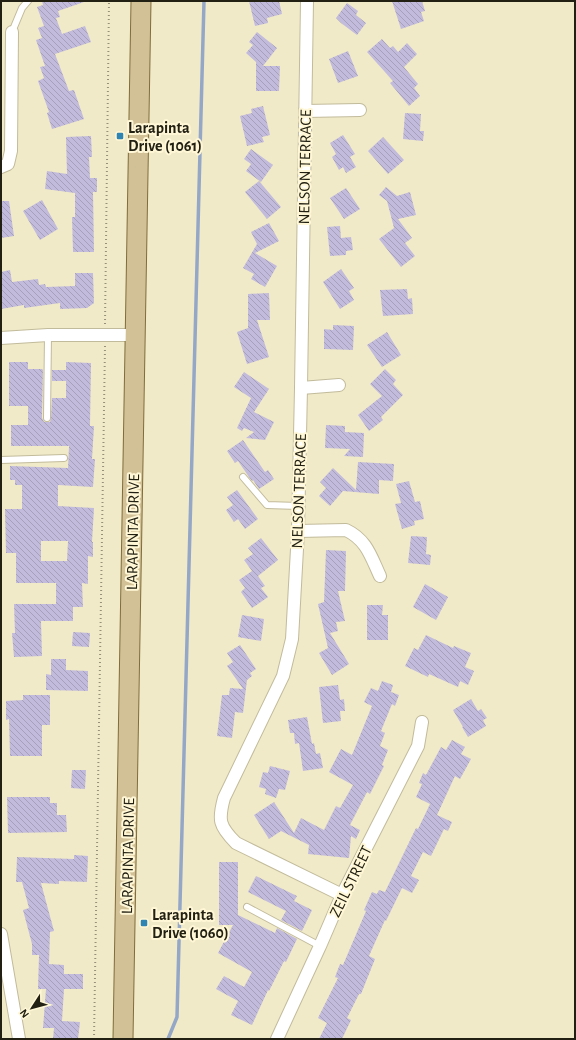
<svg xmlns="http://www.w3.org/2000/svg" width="576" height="1040" font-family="'Alegreya Sans',sans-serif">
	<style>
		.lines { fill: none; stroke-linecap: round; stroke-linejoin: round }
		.stream { stroke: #94a7c7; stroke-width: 3.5 }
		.building { fill: url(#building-back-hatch); fill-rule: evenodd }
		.lane-casing { stroke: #c2bb9b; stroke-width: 8 }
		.street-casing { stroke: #c2bb9b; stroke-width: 14 }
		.primary-casing { stroke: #816d3b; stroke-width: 21 }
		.path { stroke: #959078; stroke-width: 2; stroke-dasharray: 1 3; stroke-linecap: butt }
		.lane { stroke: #fff; stroke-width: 6 }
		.street { stroke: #fff; stroke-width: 12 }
		.primary { stroke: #d2c197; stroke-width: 19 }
		.poi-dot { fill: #2e84b3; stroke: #fff7d6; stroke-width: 1.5 }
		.labels { text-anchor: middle; stroke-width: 4; stroke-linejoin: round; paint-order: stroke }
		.poi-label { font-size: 16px; font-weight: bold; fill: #222013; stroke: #fff7d6; text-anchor: start }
		.street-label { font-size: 16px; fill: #222013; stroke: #fff7d6 }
	</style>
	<defs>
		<pattern id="building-back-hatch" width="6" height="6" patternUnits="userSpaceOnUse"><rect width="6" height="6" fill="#c2bbdb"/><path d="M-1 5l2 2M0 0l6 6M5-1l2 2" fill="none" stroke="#a6a0bb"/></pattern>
	</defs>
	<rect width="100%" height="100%" fill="#f1eac9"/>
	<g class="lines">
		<polyline class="stream" points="168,1039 177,1017 204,1"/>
	</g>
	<g class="building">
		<polygon points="42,1 84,1 84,2 58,11 60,17 56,18 62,34 85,26 91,42 55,54 69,91 74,90 84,119 52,129 47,113 49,112 38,81 44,78 40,67 45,66 36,40 42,38 38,28 44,26 37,7 43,5"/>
		<polygon points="249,1 279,1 282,14 267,18 268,23 255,26"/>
		<polygon points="392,1 422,1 425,11 421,12 424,21 401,29"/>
		<polygon points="347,3 358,11 356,15 366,23 357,35 341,23 336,18"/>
		<polygon points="257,32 277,48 263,66 280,66 279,91 256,91 256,62 246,53 253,45 249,42"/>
		<polygon points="382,39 390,48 393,46 398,52 407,43 417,54 404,67 418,84 414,88 420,96 409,106 390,83 393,81 367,52"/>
		<polygon points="348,51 358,76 338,83 329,59"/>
		<polygon points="263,106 270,135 262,137 264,142 247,146 240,116 252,113 251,109"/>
		<polygon points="405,113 421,114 420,131 424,131 423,141 403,139"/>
		<polygon points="343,135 355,154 350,157 356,167 346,173 343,167 339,170 332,157 336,154 330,143"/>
		<polygon points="91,136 92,157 89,157 90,178 97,178 97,192 93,192 94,252 73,252 72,217 75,217 75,193 45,189 47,171 67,174 66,137"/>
		<polygon points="383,137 404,160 388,174 368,151"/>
		<polygon points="251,149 273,165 261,182 246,171 251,164 244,159"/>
		<polygon points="259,181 281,207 267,219 245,192"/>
		<polygon points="386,187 397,196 410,192 416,215 398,219 412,238 405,243 415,256 401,267 379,239 394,228 387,201 379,195"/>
		<polygon points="346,188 360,209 344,219 330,198"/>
		<polygon points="42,200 58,229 40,240 23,211"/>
		<polygon points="1,201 9,201 14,236 1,238"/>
		<polygon points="269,223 279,241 255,253 277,266 265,287 251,279 254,274 243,268 257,244 251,232"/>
		<polygon points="340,226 341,238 351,237 353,250 346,251 346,255 330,256 327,227"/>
		<polygon points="341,269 354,288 349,291 354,300 340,309 323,282"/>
		<polygon points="10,270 12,282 38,279 39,285 45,284 46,287 75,286 75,273 93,273 94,303 87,308 60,309 60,303 24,308 24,305 1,309 1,272"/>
		<polygon points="407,289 408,299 412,298 413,314 383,316 380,290"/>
		<polygon points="269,293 270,320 257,320 269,357 247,364 237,332 248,328 248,294"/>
		<polygon points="333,325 354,326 353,350 324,349 324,329 333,330"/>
		<polygon points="387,332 401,355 382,367 367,345"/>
		<path d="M9 362H28V369H42L43 370 42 418 44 422H50L51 418 52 398H66V381H52V370H66V362L91 363 90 426H94L92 459H95L93 487 58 485V506L94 508 92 542H93V557L88 556V584L82 583 83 607H73V621H41L42 656 14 657 12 633H15L14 604H56V583H16V553H6L5 509H22V485H15V480H10V466L68 468 69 446H11V425H28V406H9ZM41 541H68L67 561H41Z"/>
		<polygon points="385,369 396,380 393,384 403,395 381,417 383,420 369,431 358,415 382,396 370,384"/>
		<polygon points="244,372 269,389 254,412 274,422 265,440 246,438 254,432 244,428 242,431 237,428 251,398 234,387"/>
		<polygon points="326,425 345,426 345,432 364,433 363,457 344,456 350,449 325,448"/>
		<polygon points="243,440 265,472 268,470 274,479 259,489 253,480 252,481 249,477 238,461 235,463 227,451"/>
		<polygon points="358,462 394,464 393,481 379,480 379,494 343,491 330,506 319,496 326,488 320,482 333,468 356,490"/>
		<polygon points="409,481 415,502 420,501 424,519 414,521 415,525 402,529 395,504 401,503 396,484"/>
		<polygon points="237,490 258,519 245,529 238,519 234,522 226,510 233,505 227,497"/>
		<polygon points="411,536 427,537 426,554 431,555 430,565 408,563"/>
		<polygon points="261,538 278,560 258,576 265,586 261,588 268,597 252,608 241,592 245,588 239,580 252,571 244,560 253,554 248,548"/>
		<polygon points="326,550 346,551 345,591 338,591 345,621 336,622 338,631 330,633 349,664 332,675 319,653 328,648 318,604 324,602"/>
		<polygon points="425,584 448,597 436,620 413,607"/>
		<polygon points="367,605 383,605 382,615 388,615 388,640 367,640"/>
		<polygon points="242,615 264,619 261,641 238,637"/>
		<polygon points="73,632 90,633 89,647 72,646"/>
		<polygon points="426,635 453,648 454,646 471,653 465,667 474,671 468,685 460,681 458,687 429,674 428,677 405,666 414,648 418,650"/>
		<polygon points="240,645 256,669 250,673 252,676 247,680 243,713 235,712 232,738 217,736 222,695 229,695 230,688 243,689 227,666 233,662 227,653"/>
		<polygon points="51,659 66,659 66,670 88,671 88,691 46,690 46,674 51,675"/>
		<polygon points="382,681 393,685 391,692 399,695 395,706 392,704 381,731 385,733 380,746 388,750 382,765 384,766 370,794 367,792 350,825 360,830 356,839 351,836 349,858 308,854 309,845 281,831 269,839 254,815 274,802 294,833 301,818 324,830 336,806 340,808 353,785 329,772 341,749 352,755 372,706 364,702 371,688 378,691"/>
		<polygon points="338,685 340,700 344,699 345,711 340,711 341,721 323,723 319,687"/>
		<polygon points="23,695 50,695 50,725 42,725 42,756 10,756 9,719 6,720 6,701 23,700"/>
		<polygon points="471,699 478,711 481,709 487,718 483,720 486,726 468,737 462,727 463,727 453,710"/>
		<polygon points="307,717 312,744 314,743 316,754 320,753 323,768 303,771 299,743 295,744 294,733 290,733 288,720"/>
		<polygon points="452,740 465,747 461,754 471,759 460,779 455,776 437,815 452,822 448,831 444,829 431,856 423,852 411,876 419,880 412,893 402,888 386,921 385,920 369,956 375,959 361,994 359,994 347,1018 351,1020 342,1039 319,1039 327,1023 318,1018 338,978 335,977 340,964 343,965 366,911 364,910 372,892 377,894 379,890 385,892 416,828 418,829 430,804 416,797 422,784 419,783 423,773 426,775 441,747 446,750"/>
		<polygon points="270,766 290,771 285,790 279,789 276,798 265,794 266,789 259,787 263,772 268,773"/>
		<polygon points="72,770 86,770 85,789 71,788"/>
		<polygon points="7,797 50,797 50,803 57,803 57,815 66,815 67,832 8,833"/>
		<polygon points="74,855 88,856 87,882 59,881 59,884 41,883 54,931 50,932 49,964 64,965 64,974 83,974 83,989 64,989 62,1021 80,1022 78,1039 53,1039 54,1028 43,1028 46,989 38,989 39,955 32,955 32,944 23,910 29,908 22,882 16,882 17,857 74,859"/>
		<polygon points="219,862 238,862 238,915 275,933 277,928 297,939 286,962 284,961 269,991 268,990 252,1025 231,1015 238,1001 216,989 224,976 244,987 252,972 218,953 233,925 219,925"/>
		<polygon points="256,876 297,896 294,901 312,910 302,931 281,920 286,911 248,892"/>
	</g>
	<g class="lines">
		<defs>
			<g id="lane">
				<polyline points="12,32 22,8 28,1"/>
				<polyline points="47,418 48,335"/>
				<polyline points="1,460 64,458"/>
				<polyline points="243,477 267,505 298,506"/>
				<polyline points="247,907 320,946"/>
			</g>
			<g id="street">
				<path d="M307 1 301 388 298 531 292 639 283 676 224 798C218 820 219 826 236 843L342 895"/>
				<polyline points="305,111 360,110"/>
				<polyline points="1,167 8,164 11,151 12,32"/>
				<polyline points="1,338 48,335 135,335"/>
				<polyline points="301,388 339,385"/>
				<path d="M298 531 346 530C367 540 371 557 380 576"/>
				<polyline points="1,934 19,1039"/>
				<polyline points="277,1039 320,946 342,895 418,746 422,722"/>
			</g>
			<polyline id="primary" points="123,1039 141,1"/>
		</defs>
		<use href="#lane" class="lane-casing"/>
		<use href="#street" class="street-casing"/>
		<use href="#primary" class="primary-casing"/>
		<g class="path">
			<polyline points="105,324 109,1"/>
			<polyline points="94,1039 105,346"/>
		</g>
		<use href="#lane" class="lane"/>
		<use href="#street" class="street"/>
		<use href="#primary" class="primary"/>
	</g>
	<g class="poi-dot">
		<rect x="116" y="132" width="8" height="8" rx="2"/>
		<rect x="140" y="919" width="8" height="8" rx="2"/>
	</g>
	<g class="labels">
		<g class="poi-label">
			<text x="128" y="133">Larapinta<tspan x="128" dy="18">Drive (1061)</tspan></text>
			<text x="152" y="920">Larapinta<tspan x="152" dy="18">Drive (1060)</tspan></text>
		</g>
		<g class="street-label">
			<text transform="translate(304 167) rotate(-89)" y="6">NELSON TERRACE</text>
			<text transform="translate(298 491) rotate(-88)" y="6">NELSON TERRACE</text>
			<text transform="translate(132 532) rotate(-89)" y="6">LARAPINTA DRIVE</text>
			<text transform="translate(127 856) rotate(-89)" y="6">LARAPINTA DRIVE</text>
			<text transform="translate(350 881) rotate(-64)" y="6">ZEIL STREET</text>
		</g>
	</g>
	<rect width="576" height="1040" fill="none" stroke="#222013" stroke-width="4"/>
	<g transform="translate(32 1008) rotate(234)" stroke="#fff7d6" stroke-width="3" paint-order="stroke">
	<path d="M0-3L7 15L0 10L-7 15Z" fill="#222013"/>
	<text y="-6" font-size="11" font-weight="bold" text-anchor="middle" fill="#222013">N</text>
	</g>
</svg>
